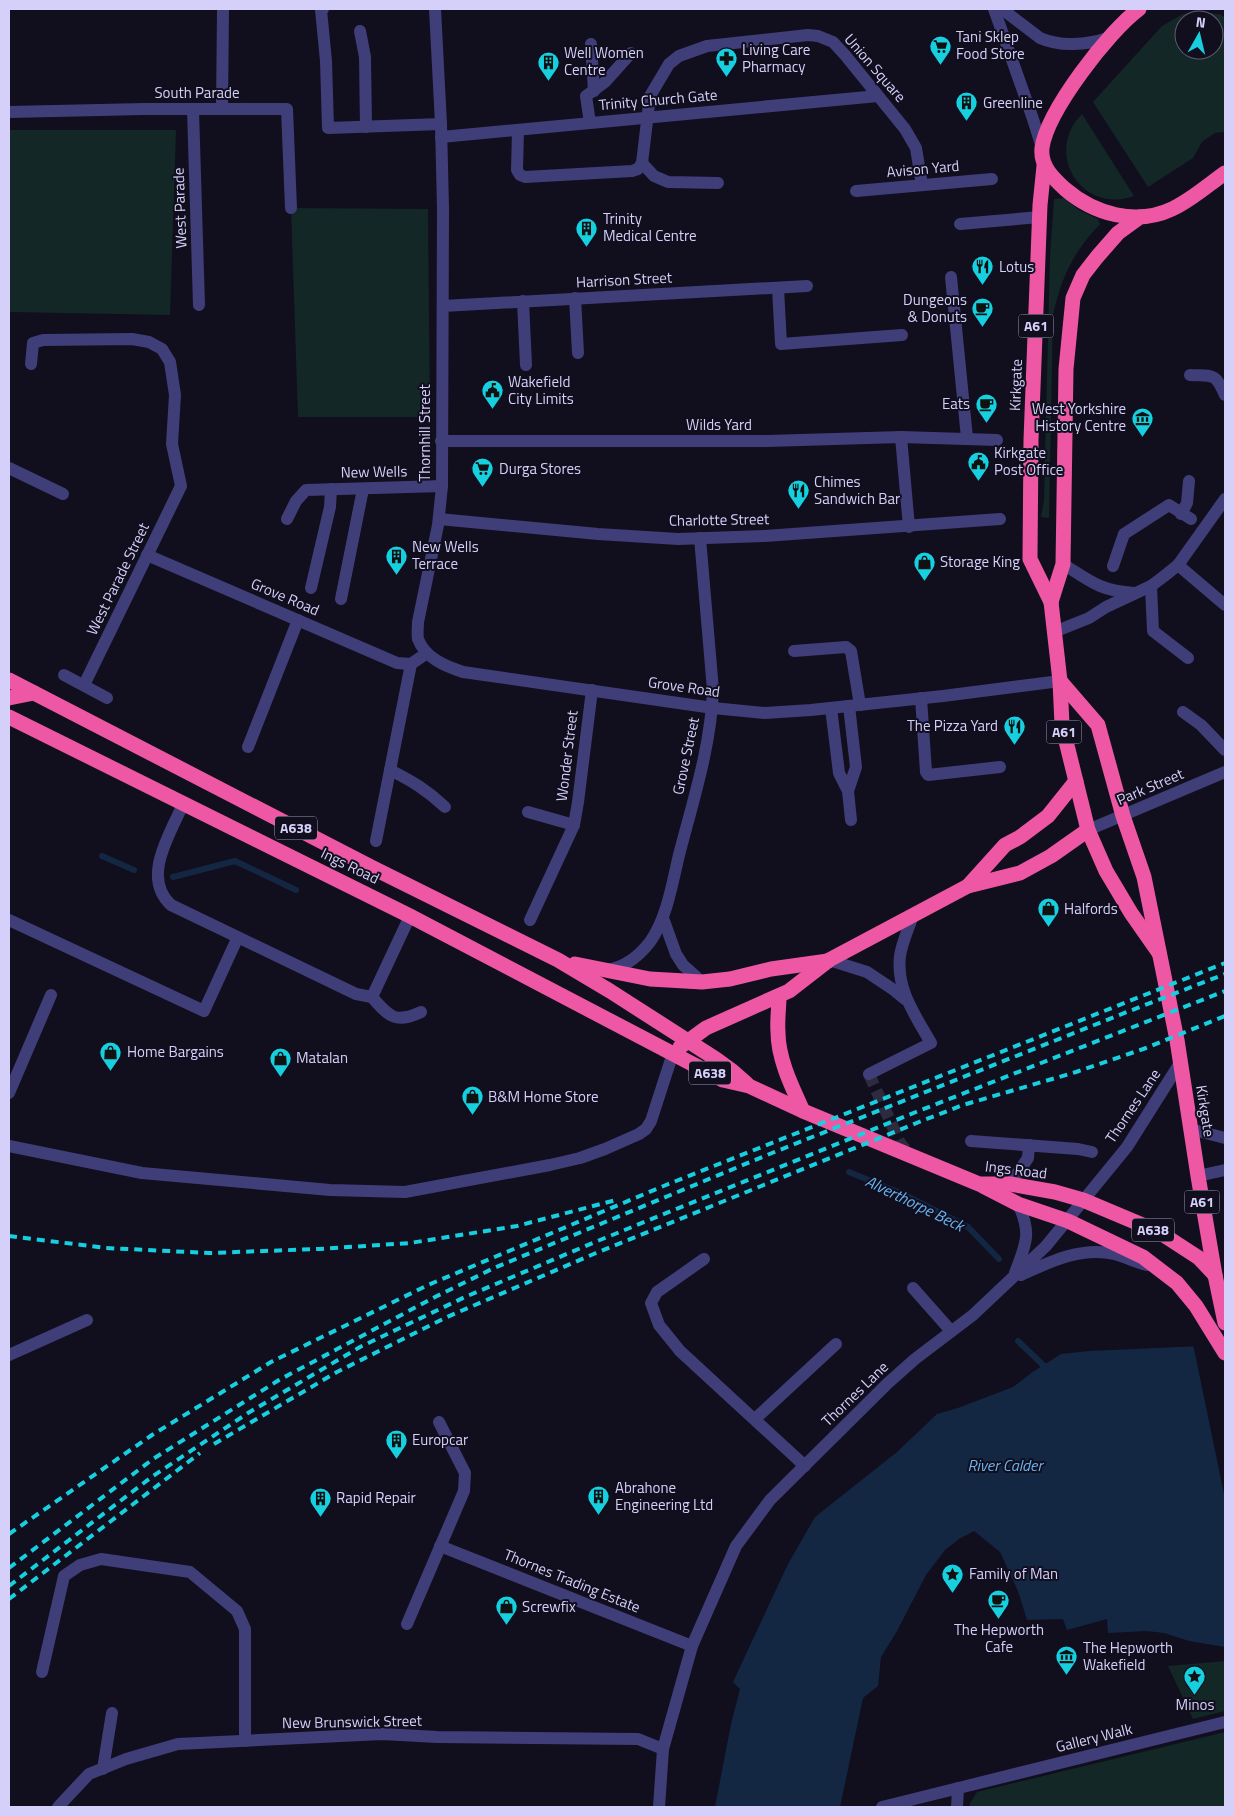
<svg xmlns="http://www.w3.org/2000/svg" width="1234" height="1816" font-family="'Titillium Web',sans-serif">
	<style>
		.green { fill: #122726; fill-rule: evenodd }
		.water { fill: #132743 }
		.pier { fill: #110e1e }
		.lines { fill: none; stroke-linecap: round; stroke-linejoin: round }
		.stream { stroke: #132743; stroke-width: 6 }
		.minor-tunnel { stroke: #2e2b3f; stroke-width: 12; stroke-dasharray: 12 6; stroke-linecap: butt }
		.minor { stroke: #3f3e79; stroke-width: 12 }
		.highway { stroke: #ee57a3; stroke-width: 15 }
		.rail { stroke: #16d0e0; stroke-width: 4; stroke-dasharray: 8 6; stroke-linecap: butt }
		.labels { text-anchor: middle; stroke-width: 4; stroke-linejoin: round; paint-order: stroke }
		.shield { fill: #110e1e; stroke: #9a96b8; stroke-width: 1 }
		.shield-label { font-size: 14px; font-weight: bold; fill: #d4d0fa }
		.poi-label { font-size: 15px; fill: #d4d0fa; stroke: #110e1e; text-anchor: start }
		.street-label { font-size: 15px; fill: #d4d0fa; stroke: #110e1e }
		.water-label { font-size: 16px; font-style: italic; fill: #68b4f0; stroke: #110e1e }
	</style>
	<rect width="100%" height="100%" fill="#110e1e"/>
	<g class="green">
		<path d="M1199 12 1219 14 1225 17V132L1215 133 1202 142 1193 158 1148 187 1093 102 1162 26 1183 14ZM1184 20H1214V50H1184Z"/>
		<path d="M1082 114 1134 196C1082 215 1043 153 1082 114Z"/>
		<polygon points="9,130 176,130 170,315 9,312"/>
		<path d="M1064 198 1079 210 1098 219 1100 224C1072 254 1062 276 1053 315L1049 518 1041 517 1044 500 1050 256 1054 199Z"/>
		<polygon points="291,208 428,209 430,417 298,417"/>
		<polygon points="1225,1661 1225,1711 1193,1719 1168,1666"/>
		<polygon points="1225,1732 1225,1807 970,1807 970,1803 977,1792"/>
	</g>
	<polygon class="water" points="1225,1345 1225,1647 1189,1641 1164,1633 1147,1631 1108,1633 1107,1619 1067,1630 1063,1619 1027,1620 1018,1591 1000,1552 974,1531 959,1539 945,1550 926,1575 897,1631 881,1657 878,1686 863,1698 840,1807 715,1807 731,1724 740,1689 733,1682 788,1564 815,1517 897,1452 937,1414 958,1408 1013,1387 1034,1371 1061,1354 1089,1351"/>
	<polygon class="pier" points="1225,1342 1225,1499 1193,1344"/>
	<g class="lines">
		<g class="stream">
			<polyline points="102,856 134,870"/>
			<polyline points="173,877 235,861 296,890"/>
			<polyline points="849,1172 903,1194 968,1227 999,1259"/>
			<polyline points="1018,1341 1043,1365"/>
		</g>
		<polyline class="minor-tunnel" points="869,1074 900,1143 911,1156"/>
		<g class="minor">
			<polyline points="323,9 321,10 326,61 328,128 441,124"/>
			<path d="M435 9 441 124 443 209 442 486 438 525 418 622C418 627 417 634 418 639 425 658 445 666 463 672L713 708 765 713 811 710 943 696 1060 681"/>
			<polyline points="994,9 1033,119 1042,148"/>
			<path d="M1002 9 1040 38C1060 47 1087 45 1108 38"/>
			<polyline points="360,31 365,57 366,127"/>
			<polyline points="591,44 594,91"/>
			<polyline points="222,109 223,9"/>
			<polyline points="193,110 199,305"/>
			<polyline points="9,112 144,109 287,109 291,208"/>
			<polyline points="590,123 586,96 605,82 631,53"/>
			<polyline points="518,130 517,170 520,175 525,177 632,171 638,169 642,163 650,96 669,64 679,56 707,46 808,35 818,36 833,42 845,55 905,129 916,148 922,185"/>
			<polyline points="441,137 878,96"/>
			<polyline points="642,163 654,176 668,182 718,183"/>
			<polyline points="856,191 992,179"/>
			<polyline points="960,224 1040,217"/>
			<polyline points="951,277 967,438"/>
			<polyline points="778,288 781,344 902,335"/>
			<polyline points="575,298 578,353"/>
			<polyline points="523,301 526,365"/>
			<polyline points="443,306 807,286"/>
			<polyline points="31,364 33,343 43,340 132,339 149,342 162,349 170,362 175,395 172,444 181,486 84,685"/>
			<path d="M1190 375C1213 376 1215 372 1225 395"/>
			<polyline points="901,437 909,527"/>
			<polyline points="441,441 767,441 901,437 997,440"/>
			<polyline points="9,468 63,494"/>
			<polyline points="1181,514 1187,503 1189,481"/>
			<polyline points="287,519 296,501 306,490 442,486"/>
			<polyline points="439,519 598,534 678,539 765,536 1000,519"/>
			<polyline points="147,555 397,663 411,664"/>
			<path d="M1063 564C1090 581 1100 591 1134 593"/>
			<polyline points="1178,565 1225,605"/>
			<polyline points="1113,566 1124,534 1169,505 1191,519"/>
			<polyline points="1151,586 1153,631 1188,658"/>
			<polyline points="311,588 330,507 331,489"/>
			<polyline points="341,599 363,489"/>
			<polyline points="1054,632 1089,618 1106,607 1151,586 1163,577 1178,565 1225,499"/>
			<polyline points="794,651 846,647 851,651 860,705"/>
			<polyline points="64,675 107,698"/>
			<polyline points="921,698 926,772 928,775 1000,767"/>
			<polyline points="831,708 839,773 848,791 851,820"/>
			<polyline points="1183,712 1201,725 1225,750"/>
			<polyline points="248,747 298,620"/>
			<path d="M390 770C412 781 427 790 445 807"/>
			<polyline points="848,791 856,767 849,706"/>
			<path d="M183 804C170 835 141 877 171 905L356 994 372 997"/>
			<polyline points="528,812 574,825"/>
			<polyline points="1088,830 1225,772"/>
			<polyline points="376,841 411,664 427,653"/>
			<path d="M410 916 372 997C389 1017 396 1024 421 1012"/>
			<polyline points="663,918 676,954 683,965 702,982"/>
			<polyline points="9,920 204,1011 237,939"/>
			<polyline points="530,920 574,825 578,802 592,690"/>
			<polyline points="829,960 867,972 894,990 905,999"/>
			<path d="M606 970C624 968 639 956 650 942 667 918 672 884 679 855 693 801 711 746 713 690L700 538"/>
			<path d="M869 1074 931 1043C915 1015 896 989 900 956 902 942 909 928 913 915"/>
			<polyline points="9,1093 51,995"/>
			<polyline points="1190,1129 1225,1138"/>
			<polyline points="971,1141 1078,1149 1092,1152"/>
			<polyline points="9,1146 142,1173 330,1190 405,1192 550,1165 580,1158 605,1149 639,1134 646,1129 651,1121 673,1053"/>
			<polyline points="1198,1176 1225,1170"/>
			<polyline points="1010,1184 1028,1158 1029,1145"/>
			<polyline points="704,1259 657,1292 651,1303 659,1325 680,1351 805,1466"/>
			<path d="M1015 1273C1026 1244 1032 1233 1018 1204"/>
			<path d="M1021 1275C1049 1262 1082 1246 1114 1254 1125 1257 1136 1262 1147 1265"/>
			<polyline points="913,1288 951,1331"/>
			<polyline points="9,1355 87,1320"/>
			<polyline points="755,1419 836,1344"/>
			<polyline points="440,1546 692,1646"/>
			<polyline points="407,1624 464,1491 465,1473 439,1422"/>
			<polyline points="42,1672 64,1576 80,1565 101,1559 190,1572 237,1611 245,1629 245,1741"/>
			<polyline points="103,1769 112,1713"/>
			<polyline points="58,1807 89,1774 126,1759 178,1744 382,1734 437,1737 638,1739 663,1749"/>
			<polyline points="659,1807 663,1749 692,1646 736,1546 770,1500 888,1383 915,1359 973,1315 1046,1246 1127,1147 1180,1063"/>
			<polyline points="882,1807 1225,1722"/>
			<polyline points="957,1807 958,1788"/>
		</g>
		<g class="highway">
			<path d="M1139 9C1109 31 1047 111 1042 148 1040 166 1053 178 1065 189 1094 214 1136 226 1172 209 1190 201 1208 185 1225 173"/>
			<polyline points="1044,166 1040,205 1031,440 1030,559 1051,602 1060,681 1062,725 1088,830 1106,871 1131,913 1159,953"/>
			<polyline points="1051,602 1063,564 1066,369 1073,298 1083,275 1097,257 1118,233 1140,217"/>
			<polyline points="9,680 371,867 558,960 610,991 716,1059 731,1070 747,1084"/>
			<polyline points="1060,681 1098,725 1123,816 1144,877 1177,1040 1198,1176 1215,1275 1225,1323"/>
			<polyline points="9,698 34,693"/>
			<polyline points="9,717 410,916 723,1080 749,1086 803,1111 979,1184 1010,1184 1055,1192 1083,1200 1159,1232 1199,1258 1215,1275"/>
			<polyline points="968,886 1005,845 1020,837 1048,816 1076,781"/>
			<polyline points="575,964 650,979 702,982 730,979 771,969 828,961"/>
			<path d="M779 996C779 1008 777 1020 778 1032 778 1059 792 1087 803 1111"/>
			<polyline points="680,1047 706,1028 789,991 829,960 968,886 1020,873 1051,856 1088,830"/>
			<polyline points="983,1186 1018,1204 1068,1221 1143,1257 1177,1283 1196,1306 1225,1353"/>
		</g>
		<g class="rail">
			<polyline points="9,1236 106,1248 209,1253 319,1249 410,1243 517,1226 616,1200"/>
			<polyline points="214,1444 337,1372 447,1317 596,1253 919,1122 963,1105 1076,1072 1146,1048 1225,1016"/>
			<polyline points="9,1534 152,1435 271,1362 428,1285 666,1185 1225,963"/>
			<polyline points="9,1568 153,1459 279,1380 435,1297 494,1268 772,1153 1127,1012 1225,974"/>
			<polyline points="9,1586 153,1476 248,1413 360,1347 465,1297 595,1242 916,1112 1225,991"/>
			<polyline points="9,1599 200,1453"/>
		</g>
	</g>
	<defs>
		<symbol id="supermarket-pin" viewBox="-11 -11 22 30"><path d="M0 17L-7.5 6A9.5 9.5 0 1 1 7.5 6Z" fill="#16d0e0" stroke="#110e1e"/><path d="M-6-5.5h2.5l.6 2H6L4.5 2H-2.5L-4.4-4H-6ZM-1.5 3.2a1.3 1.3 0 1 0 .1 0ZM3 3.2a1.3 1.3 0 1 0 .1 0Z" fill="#111"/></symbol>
		<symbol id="pharmacy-pin" viewBox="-11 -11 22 30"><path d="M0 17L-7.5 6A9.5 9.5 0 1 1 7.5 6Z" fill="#16d0e0" stroke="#110e1e"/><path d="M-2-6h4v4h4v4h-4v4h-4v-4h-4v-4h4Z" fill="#111"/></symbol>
		<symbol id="building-pin" viewBox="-11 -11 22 30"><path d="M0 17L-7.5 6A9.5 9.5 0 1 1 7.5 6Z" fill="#16d0e0" stroke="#110e1e"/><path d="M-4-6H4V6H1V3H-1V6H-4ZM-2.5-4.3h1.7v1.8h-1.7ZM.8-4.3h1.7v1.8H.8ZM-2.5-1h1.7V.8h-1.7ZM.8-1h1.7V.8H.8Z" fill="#111"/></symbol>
		<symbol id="restaurant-pin" viewBox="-11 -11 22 30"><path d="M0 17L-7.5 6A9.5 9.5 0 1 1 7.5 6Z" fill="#16d0e0" stroke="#110e1e"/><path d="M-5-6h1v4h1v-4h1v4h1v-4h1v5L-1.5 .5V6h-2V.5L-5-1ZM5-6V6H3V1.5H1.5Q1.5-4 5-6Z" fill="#111"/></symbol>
		<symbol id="cafe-pin" viewBox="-11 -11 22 30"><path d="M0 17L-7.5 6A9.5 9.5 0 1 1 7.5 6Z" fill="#16d0e0" stroke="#110e1e"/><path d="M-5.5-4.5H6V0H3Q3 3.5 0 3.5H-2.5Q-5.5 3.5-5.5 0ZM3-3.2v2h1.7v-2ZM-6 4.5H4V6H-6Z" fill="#111"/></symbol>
		<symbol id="civic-pin" viewBox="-11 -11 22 30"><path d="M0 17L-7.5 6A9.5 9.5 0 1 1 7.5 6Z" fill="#16d0e0" stroke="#110e1e"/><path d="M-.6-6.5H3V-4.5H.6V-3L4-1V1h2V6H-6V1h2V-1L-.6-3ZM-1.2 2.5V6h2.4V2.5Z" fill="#111"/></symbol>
		<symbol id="museum-pin" viewBox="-11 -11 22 30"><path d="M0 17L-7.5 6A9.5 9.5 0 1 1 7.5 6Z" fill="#16d0e0" stroke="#110e1e"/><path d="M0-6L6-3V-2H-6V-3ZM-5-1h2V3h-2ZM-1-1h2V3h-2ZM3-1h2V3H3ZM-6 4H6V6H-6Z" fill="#111"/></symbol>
		<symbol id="shop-pin" viewBox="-11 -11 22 30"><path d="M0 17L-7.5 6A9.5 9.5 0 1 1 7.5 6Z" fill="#16d0e0" stroke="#110e1e"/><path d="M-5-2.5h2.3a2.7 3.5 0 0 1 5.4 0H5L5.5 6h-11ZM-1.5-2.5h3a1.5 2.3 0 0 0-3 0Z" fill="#111"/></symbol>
		<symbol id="sight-pin" viewBox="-11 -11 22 30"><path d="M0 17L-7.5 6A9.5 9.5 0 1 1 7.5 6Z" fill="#16d0e0" stroke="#110e1e"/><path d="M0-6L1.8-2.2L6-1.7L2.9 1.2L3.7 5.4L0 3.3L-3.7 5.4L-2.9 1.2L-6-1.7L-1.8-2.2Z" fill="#111"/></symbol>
	</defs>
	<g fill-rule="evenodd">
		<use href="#supermarket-pin" x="928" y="34" width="25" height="34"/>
		<use href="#pharmacy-pin" x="714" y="46" width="25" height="34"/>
		<use href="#building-pin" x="536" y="50" width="25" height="34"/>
		<use href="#building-pin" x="954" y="90" width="25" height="34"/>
		<use href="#building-pin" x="574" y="216" width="25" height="34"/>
		<use href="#restaurant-pin" x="970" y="254" width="25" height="34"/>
		<use href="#cafe-pin" x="970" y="296" width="25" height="34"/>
		<use href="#civic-pin" x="480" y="378" width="25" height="34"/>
		<use href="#cafe-pin" x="974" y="392" width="25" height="34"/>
		<use href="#museum-pin" x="1130" y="406" width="25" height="34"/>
		<use href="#civic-pin" x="966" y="450" width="25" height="34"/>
		<use href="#supermarket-pin" x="470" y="456" width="25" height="34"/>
		<use href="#restaurant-pin" x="786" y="478" width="25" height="34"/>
		<use href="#building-pin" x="384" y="544" width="25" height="34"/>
		<use href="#shop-pin" x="912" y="550" width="25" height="34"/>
		<use href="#restaurant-pin" x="1002" y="714" width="25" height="34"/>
		<use href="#shop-pin" x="1036" y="896" width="25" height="34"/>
		<use href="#shop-pin" x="98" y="1040" width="25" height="34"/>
		<use href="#shop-pin" x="268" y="1046" width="25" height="34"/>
		<use href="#shop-pin" x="460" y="1084" width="25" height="34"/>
		<use href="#building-pin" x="384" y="1428" width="25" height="34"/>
		<use href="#building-pin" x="586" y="1484" width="25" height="34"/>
		<use href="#building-pin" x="308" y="1486" width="25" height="34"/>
		<use href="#sight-pin" x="940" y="1562" width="25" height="34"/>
		<use href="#cafe-pin" x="986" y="1588" width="25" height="34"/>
		<use href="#shop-pin" x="494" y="1594" width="25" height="34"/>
		<use href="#museum-pin" x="1054" y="1644" width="25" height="34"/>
		<use href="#sight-pin" x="1182" y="1664" width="25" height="34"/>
	</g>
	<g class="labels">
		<g class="shield">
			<rect x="1018.5" y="314.5" width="35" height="23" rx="4"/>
			<rect x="1046.5" y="720.5" width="35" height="23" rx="4"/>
			<rect x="275" y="816.5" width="42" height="23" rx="4"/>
			<rect x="689" y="1061.5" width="42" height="23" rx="4"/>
			<rect x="1184.5" y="1190.5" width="35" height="23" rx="4"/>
			<rect x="1132" y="1218.5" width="42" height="23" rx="4"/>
		</g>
		<g class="shield-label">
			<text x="1036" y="331">A61</text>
			<text x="1064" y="737">A61</text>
			<text x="296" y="833">A638</text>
			<text x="710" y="1078">A638</text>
			<text x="1202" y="1207">A61</text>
			<text x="1153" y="1235">A638</text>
		</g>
		<g class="poi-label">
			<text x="956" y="42">Tani Sklep<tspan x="956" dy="17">Food Store</tspan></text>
			<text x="742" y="55">Living Care<tspan x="742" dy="17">Pharmacy</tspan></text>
			<text x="564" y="58">Well Women<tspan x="564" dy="17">Centre</tspan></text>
			<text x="983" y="108">Greenline</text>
			<text x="603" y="224">Trinity<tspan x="603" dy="17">Medical Centre</tspan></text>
			<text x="999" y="272">Lotus</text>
			<text x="967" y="305" text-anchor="end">Dungeons<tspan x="967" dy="17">&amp; Donuts</tspan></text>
			<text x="508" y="387">Wakefield<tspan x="508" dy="17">City Limits</tspan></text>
			<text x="970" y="409" text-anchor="end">Eats</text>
			<text x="1126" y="414" text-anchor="end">West Yorkshire<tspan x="1126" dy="17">History Centre</tspan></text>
			<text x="994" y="458">Kirkgate<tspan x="994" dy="17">Post Office</tspan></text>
			<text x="499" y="474">Durga Stores</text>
			<text x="814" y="487">Chimes<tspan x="814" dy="17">Sandwich Bar</tspan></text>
			<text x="412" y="552">New Wells<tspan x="412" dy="17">Terrace</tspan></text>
			<text x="940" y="567">Storage King</text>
			<text x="998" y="731" text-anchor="end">The Pizza Yard</text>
			<text x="1064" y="914">Halfords</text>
			<text x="127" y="1057">Home Bargains</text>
			<text x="296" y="1063">Matalan</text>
			<text x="488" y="1102">B&amp;M Home Store</text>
			<text x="412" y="1445">Europcar</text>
			<text x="615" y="1493">Abrahone<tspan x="615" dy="17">Engineering Ltd</tspan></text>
			<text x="336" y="1503">Rapid Repair</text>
			<text x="969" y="1579">Family of Man</text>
			<text x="522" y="1612">Screwfix</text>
			<text x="999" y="1635" text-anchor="middle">The Hepworth<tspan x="999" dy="17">Cafe</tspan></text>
			<text x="1083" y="1653">The Hepworth<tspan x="1083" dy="17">Wakefield</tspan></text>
			<text x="1195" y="1710" text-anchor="middle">Minos</text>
		</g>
		<g class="street-label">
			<text transform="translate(875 68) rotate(49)" y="5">Union Square</text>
			<text x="197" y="98">South Parade</text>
			<text transform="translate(658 100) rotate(-5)" y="5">Trinity Church Gate</text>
			<text transform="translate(923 169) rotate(-5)" y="5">Avison Yard</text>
			<text transform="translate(180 208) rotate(-92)" y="5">West Parade</text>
			<text transform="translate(624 280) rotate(-3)" y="5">Harrison Street</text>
			<text transform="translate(1016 385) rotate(-88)" y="5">Kirkgate</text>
			<text x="719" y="430">Wilds Yard</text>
			<text transform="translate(425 433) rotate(-90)" y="5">Thornhill Street</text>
			<text transform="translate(374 472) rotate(-1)" y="5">New Wells</text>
			<text transform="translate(719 520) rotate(-1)" y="5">Charlotte Street</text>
			<text transform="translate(118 579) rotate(-64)" y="5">West Parade Street</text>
			<text transform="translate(285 597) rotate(23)" y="5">Grove Road</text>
			<text transform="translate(684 687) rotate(8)" y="5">Grove Road</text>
			<text transform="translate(567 756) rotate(-83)" y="5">Wonder Street</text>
			<text transform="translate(686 756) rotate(-78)" y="5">Grove Street</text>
			<text transform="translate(1150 787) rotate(-23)" y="5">Park Street</text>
			<text transform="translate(350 866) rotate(26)" y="5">Ings Road</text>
			<text transform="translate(1133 1106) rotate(-56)" y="5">Thornes Lane</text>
			<text transform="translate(1205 1111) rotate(81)" y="5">Kirkgate</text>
			<text transform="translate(1016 1170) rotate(7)" y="5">Ings Road</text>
			<text transform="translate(855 1394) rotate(-44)" y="5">Thornes Lane</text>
			<text transform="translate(572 1581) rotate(22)" y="5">Thornes Trading Estate</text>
			<text transform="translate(352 1722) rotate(-1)" y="5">New Brunswick Street</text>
			<text transform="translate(1094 1738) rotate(-14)" y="5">Gallery Walk</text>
		</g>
		<g class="water-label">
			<text transform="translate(915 1203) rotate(26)" y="6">Alverthorpe Beck</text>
			<text x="1005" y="1471">River Calder</text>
		</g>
	</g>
	<rect width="1234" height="1816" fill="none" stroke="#d4d0fa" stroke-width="20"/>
	<g transform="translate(1199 35) rotate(8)"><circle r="24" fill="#110e1e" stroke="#5f5c76"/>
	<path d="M0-4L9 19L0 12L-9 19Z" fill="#16d0e0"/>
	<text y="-8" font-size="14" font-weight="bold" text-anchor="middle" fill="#d4d0fa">N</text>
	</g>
</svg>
